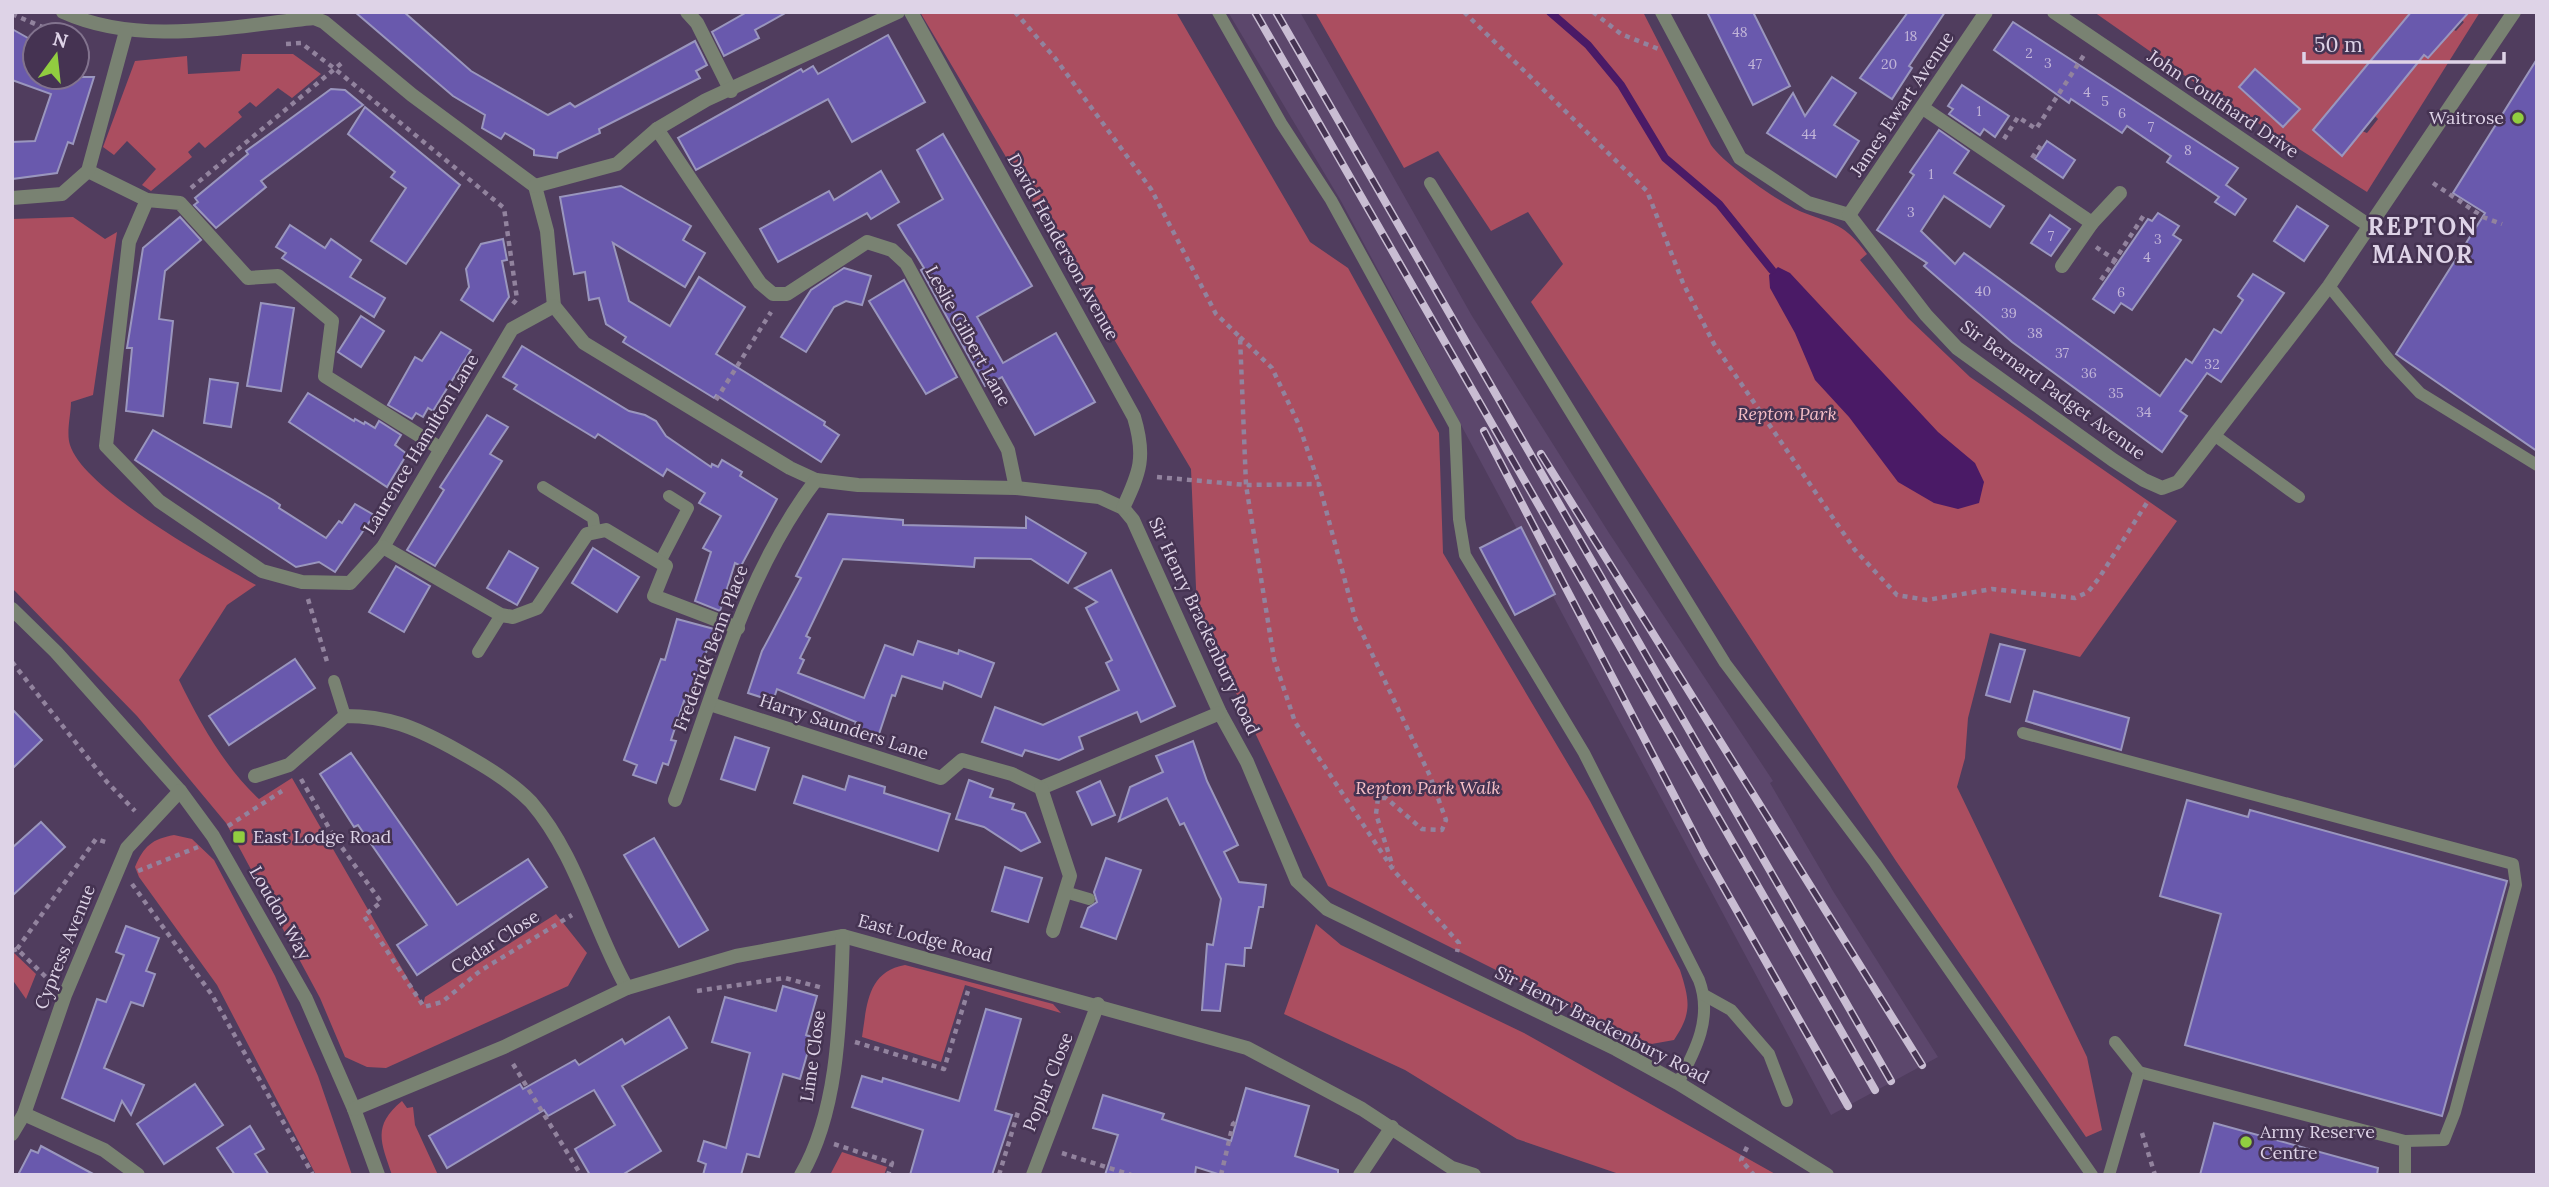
<svg xmlns="http://www.w3.org/2000/svg" width="2549" height="1187" font-family="Lora,serif">
	<style>
		.built { fill: #5c476c }
		.green { fill: #ab4e60; fill-rule: evenodd }
		.water { fill: #4a1a66 }
		.lines { fill: none; stroke-linecap: round; stroke-linejoin: round }
		.stream { stroke: #4a1a66; stroke-width: 8 }
		.building { fill: #6959ad; stroke: #9a96be; stroke-width: 2 }
		.path { stroke: #92839e; stroke-width: 4.5; stroke-dasharray: 5 5; stroke-linecap: butt }
		.service { stroke: #798272; stroke-width: 12 }
		.minor { stroke: #798272; stroke-width: 14 }
		.rail-casing { stroke: #c9bdd3; stroke-width: 8 }
		.rail { stroke: #453352; stroke-width: 5; stroke-dasharray: 16; stroke-linecap: butt }
		.poi-dot { fill: #91cd40; stroke: #453352; stroke-width: 2.5 }
		.labels { text-anchor: middle; stroke-width: 5; stroke-linejoin: round; paint-order: stroke }
		.number-label { font-size: 14px; fill: #c1b4d8 }
		.street-label { font-size: 18px; fill: #ded3e7; stroke: #453352 }
		.poi-label { font-size: 18px; fill: #ded3e7; stroke: #453352; text-anchor: start }
		.park-label { font-size: 18px; font-style: italic; fill: #f6bfc6; stroke: #453352 }
		.district-label { font-size: 24px; font-weight: bold; letter-spacing: 2px; fill: #ded3e7; stroke: #453352 }
	</style>
	<rect width="100%" height="100%" fill="#503d5e"/>
	<polygon class="built" points="1228,12 1300,12 1472,316 1609,533 1773,781 1770,783 1833,891 1938,1057 1831,1115 1341,201"/>
	<g class="green">
		<path d="M920 12H1176L1310 242 1348 268 1439 433 1443 553 1590 801 1680 970C1690 1001 1692 1013 1674 1040L1646 1045 1328 886 1197 611 1191 469Z"/>
		<path d="M1315 12H1643L1711 145C1724 164 1780 203 1802 212 1835 225 1844 223 1867 254L1860 260 1908 318 1970 377 2177 521 2080 657 1990 633 1968 718 1965 758 1957 787 2087 1057 2102 1130 2086 1137 1896 861 1531 302 1563 264 1528 212 1491 231 1438 151 1404 168Z"/>
		<path d="M2094 12H2411L2333 105 2340 111 2319 136 2342 156 2362 131 2367 133 2378 119 2375 116 2447 26 2456 31 2464 22 2456 16 2459 12H2480L2367 192 2201 87ZM2255 69 2300 109 2284 127 2239 88Z"/>
		<polygon points="242,54 293,54 321,74 292,98 278,88 256,107 250,102 238,112 242,117 205,148 199,142 188,152 192,157 151,191 142,185 156,169 127,141 114,155 103,147 135,61 187,56 188,74 240,71"/>
		<path d="M73 217 105 239 117 232 93 395 71 402C71 414 66 433 70 445 84 490 213 561 256 585L227 605 179 680C199 721 225 768 259 799L292 778 423 1005 425 997 556 914 587 953 568 986 386 1068 367 1067 345 1057 320 998 226 823 137 716 12 588V219Z"/>
		<path d="M174 835 192 839 214 860 275 976 318 1076 352 1175H316L217 985 139 877 135 867C144 846 152 839 174 835Z"/>
		<polygon points="1316,924 1341,945 1524,1033 1777,1175 1622,1175 1517,1139 1405,1070 1284,1014"/>
		<polygon points="12,951 36,974 26,999 12,979"/>
		<path d="M905 965 1053 1004 1061 1013 965 985 941 1062 862 1037C867 1005 867 972 905 965Z"/>
		<path d="M402 1101 407 1108 413 1107 415 1125 438 1175H392C381 1142 372 1126 402 1101Z"/>
		<polygon points="842,1152 887,1167 884,1175 830,1175"/>
	</g>
	<polygon class="water" points="1778,267 1790,273 1938,432 1975,463 1984,482 1979,503 1958,509 1934,503 1898,482 1849,417 1815,380 1795,333 1770,288 1769,275"/>
	<g class="lines">
		<polyline class="stream" points="1550,12 1588,45 1621,85 1665,158 1719,204 1772,270"/>
	</g>
	<g class="building">
		<polygon points="355,12 404,12 471,71 548,115 570,103 575,107 695,41 707,65 696,71 700,78 599,129 600,133 558,153 557,158 534,155 534,150 505,133 501,139 482,128 485,115 453,96"/>
		<polygon points="747,12 787,12 755,30 759,38 724,56 712,32"/>
		<polygon points="1707,12 1753,12 1790,86 1753,105"/>
		<polygon points="1908,12 1945,12 1909,66 1912,68 1892,99 1860,78"/>
		<polygon points="2411,12 2469,12 2428,58 2424,55 2342,156 2313,130"/>
		<polygon points="2013,22 2238,168 2226,185 2246,199 2235,215 2215,202 2219,197 2167,162 2171,156 2127,126 2122,133 2071,99 2069,103 1994,50"/>
		<polygon points="12,29 35,42 35,77 94,77 73,144 68,142 57,173 12,179 12,142 35,141 51,94 12,80"/>
		<polygon points="888,35 925,102 852,142 828,99 696,170 678,138 801,69 803,72 813,66 818,74"/>
		<polygon points="2537,59 2537,451 2396,354 2485,213 2453,193"/>
		<polygon points="2255,69 2300,109 2283,127 2239,87"/>
		<polygon points="1832,77 1856,93 1834,125 1859,141 1836,177 1767,133 1793,93 1805,116"/>
		<polygon points="1962,85 2009,116 1995,137 1984,129 1980,135 1949,114 1953,109 1948,106"/>
		<polygon points="331,89 345,90 363,105 261,181 266,187 216,228 194,205 198,202 195,198 248,154 246,151"/>
		<polygon points="365,107 460,185 406,264 371,241 406,188 391,177 395,172 348,134"/>
		<polygon points="1939,130 1969,151 1954,173 2004,206 1990,227 1944,196 1921,231 1955,264 1964,253 2160,396 2186,359 2192,363 2214,329 2221,333 2243,300 2238,296 2253,274 2284,293 2221,382 2207,373 2180,411 2187,416 2162,452 2012,342 1924,266 1927,263 1877,230 1914,175 1910,172"/>
		<polygon points="943,134 1032,286 977,317 1003,363 1056,333 1095,402 1035,435 1002,377 985,386 921,270 924,268 898,225 943,199 917,150"/>
		<polygon points="2047,141 2075,160 2063,178 2035,159"/>
		<polygon points="881,171 899,202 871,219 867,213 778,262 760,229 829,191 834,200"/>
		<polygon points="621,186 691,226 683,240 705,253 685,287 613,243 629,301 670,326 699,277 745,307 716,354 825,422 824,425 839,435 821,462 716,395 714,398 623,342 626,337 606,324 599,298 589,300 585,272 574,274 560,197"/>
		<polygon points="2297,206 2328,226 2304,261 2274,241"/>
		<polygon points="2158,213 2179,226 2173,235 2181,240 2132,310 2121,303 2114,313 2093,299 2148,219 2152,221"/>
		<polygon points="2050,215 2070,229 2051,256 2031,243"/>
		<polygon points="180,217 201,240 165,271 159,319 173,321 163,416 126,411 132,348 127,348 143,248"/>
		<polygon points="290,225 325,248 331,239 361,260 350,277 385,298 374,317 282,258 286,253 276,247"/>
		<polygon points="503,239 507,260 502,261 509,297 493,321 461,300 469,287 466,269 481,244"/>
		<polygon points="844,268 871,276 862,305 846,301 834,307 806,352 781,337 811,290"/>
		<polygon points="904,280 957,377 926,394 869,301"/>
		<polygon points="261,303 294,308 281,391 247,386"/>
		<polygon points="361,316 384,331 361,367 338,352"/>
		<polygon points="441,332 471,350 433,411 428,408 423,417 416,413 412,419 388,405 415,357 422,361"/>
		<polygon points="522,346 629,411 645,415 656,421 666,436 711,467 712,464 718,467 722,460 742,472 740,476 777,499 741,566 735,563 720,611 695,601 711,552 703,548 721,516 699,503 705,493 667,469 663,476 598,434 595,438 514,389 517,385 503,377"/>
		<polygon points="210,379 238,383 231,427 204,423"/>
		<polygon points="308,393 354,421 355,419 364,424 365,422 375,428 379,421 401,435 395,445 407,454 387,487 289,422"/>
		<polygon points="487,415 508,427 490,454 502,461 435,566 407,550 444,490 440,487"/>
		<polygon points="153,430 273,500 280,505 279,508 326,538 339,521 342,523 355,504 374,515 335,572 319,562 296,567 135,460"/>
		<polygon points="828,514 903,520 903,525 1026,528 1026,517 1086,553 1068,583 1031,559 975,558 974,567 843,559 806,636 810,638 800,658 804,660 798,673 864,698 885,645 913,655 918,641 958,654 959,650 994,663 981,697 944,682 942,689 902,676 895,696 892,695 876,743 851,735 856,722 777,689 773,701 748,693 762,651 801,578 796,576"/>
		<polygon points="1521,527 1555,594 1515,615 1480,548"/>
		<polygon points="593,548 639,577 617,612 572,583"/>
		<polygon points="509,551 538,568 517,605 487,588"/>
		<polygon points="396,566 430,586 404,632 369,612"/>
		<polygon points="1111,570 1175,706 1141,722 1137,712 1079,737 1083,749 1059,760 1025,750 1022,756 982,742 995,707 1043,725 1119,690 1106,663 1112,660 1086,608 1097,602 1075,588"/>
		<polygon points="677,619 714,629 689,703 684,701 671,740 676,741 668,765 663,763 656,783 633,775 637,765 624,760 661,659 665,660"/>
		<polygon points="2000,644 2025,650 2010,702 1986,695"/>
		<polygon points="295,659 315,688 229,745 209,716"/>
		<polygon points="2034,691 2129,718 2121,750 2026,721"/>
		<polygon points="12,709 42,740 12,769"/>
		<polygon points="735,737 769,748 755,790 721,779"/>
		<polygon points="1193,741 1207,781 1238,845 1224,852 1239,882 1266,885 1263,907 1259,907 1251,948 1245,948 1244,966 1226,964 1220,1011 1202,1010 1207,944 1213,945 1221,899 1184,823 1180,825 1167,798 1119,821 1130,787 1163,772 1156,756"/>
		<polygon points="351,753 457,905 528,859 547,887 417,975 397,945 427,925 358,825 354,827 320,774"/>
		<polygon points="803,776 845,790 849,776 885,787 884,793 950,814 938,851 794,803"/>
		<polygon points="969,780 993,789 990,797 1014,804 1012,809 1025,813 1040,842 1021,851 984,827 956,819"/>
		<polygon points="1100,781 1115,815 1092,825 1077,792"/>
		<polygon points="2187,800 2248,817 2250,810 2507,881 2442,1116 2185,1045 2221,914 2160,896"/>
		<polygon points="41,822 65,847 12,896 12,848"/>
		<polygon points="654,838 708,930 679,947 624,855"/>
		<polygon points="1106,858 1141,870 1116,939 1081,927 1088,908 1097,902 1094,892"/>
		<polygon points="1005,867 1042,878 1028,922 992,911"/>
		<polygon points="126,926 159,938 146,971 155,974 143,1006 131,1002 104,1068 144,1085 131,1115 122,1101 114,1121 62,1098 97,999 106,1002 124,955 116,952"/>
		<polygon points="783,986 817,996 806,1035 812,1037 800,1079 783,1074 759,1157 747,1154 741,1175 703,1175 706,1164 698,1161 704,1141 726,1148 750,1053 712,1042 725,997 776,1011"/>
		<polygon points="986,1009 1021,1019 995,1110 1012,1115 992,1175 910,1175 923,1130 852,1107 862,1076 882,1082 883,1078 959,1101"/>
		<polygon points="669,1017 687,1048 622,1086 661,1151 622,1175 590,1175 575,1149 615,1125 594,1090 548,1116 544,1110 447,1168 429,1136 520,1084 523,1089 575,1060 579,1065 622,1039 625,1044"/>
		<polygon points="195,1084 223,1125 164,1164 137,1124"/>
		<polygon points="1246,1088 1309,1106 1295,1156 1338,1170 1338,1175 1221,1175 1196,1167 1195,1175 1105,1175 1118,1135 1093,1128 1103,1095 1164,1114 1162,1119 1231,1141"/>
		<polygon points="2214,1123 2378,1168 2377,1175 2200,1175"/>
		<polygon points="250,1126 264,1149 255,1154 269,1175 235,1175 217,1148"/>
		<polygon points="41,1146 95,1175 18,1175 31,1150 38,1153"/>
	</g>
	<g class="lines">
		<g class="path">
			<polyline points="1015,12 1055,58 1151,189 1216,314 1240,337 1246,485 1274,659 1295,722 1394,871 1459,943 1457,952"/>
			<polyline points="1464,12 1647,191 1683,283 1714,344 1855,550 1897,595 1927,600 1992,589 2075,598 2088,592 2099,578 2148,501"/>
			<polyline points="1593,12 1621,34 1661,50"/>
			<polyline points="12,14 56,33"/>
			<polyline points="286,44 301,43 335,69 504,208 517,299 512,305"/>
			<polyline points="2004,139 2018,117 2036,129 2084,55"/>
			<polyline points="2032,158 2041,145"/>
			<polyline points="2433,183 2483,217 2502,224"/>
			<polyline points="191,188 343,62"/>
			<polyline points="2096,247 2115,260 2144,215"/>
			<polyline points="2101,280 2115,260"/>
			<polyline points="1240,337 1272,368 1299,425 1319,484"/>
			<polyline points="716,400 771,312"/>
			<polyline points="1157,477 1246,485 1319,484 1355,618 1430,776 1446,820 1442,830 1422,829 1386,798 1378,798 1376,814 1393,867"/>
			<polyline points="308,599 328,665"/>
			<polyline points="12,662 107,782 135,811"/>
			<polyline points="301,779 333,835 381,902 364,916 424,1007 442,1002 480,971 572,915"/>
			<polyline points="228,826 282,791"/>
			<polyline points="138,871 198,847"/>
			<polyline points="132,884 212,995 313,1175"/>
			<polyline points="17,949 96,839 109,843"/>
			<polyline points="12,951 17,949 49,980"/>
			<polyline points="697,991 785,978 823,988"/>
			<polyline points="855,1042 944,1069 968,991"/>
			<polyline points="513,1064 581,1175"/>
			<polyline points="2142,1133 2155,1175"/>
			<polyline points="834,1144 892,1163 888,1175"/>
			<polyline points="1747,1147 1741,1160 1754,1175"/>
			<polyline points="1062,1153 1131,1175"/>
			<polyline points="999,1175 1018,1112"/>
			<polyline points="1221,1175 1233,1124 1238,1120"/>
		</g>
		<g class="service">
			<path d="M1218 12 1281 123 1331 200 1455 426 1459 519 1465 555 1584 753 1699 980C1713 1017 1696 1050 1678 1083"/>
			<polyline points="1430,183 1725,663 1875,863 2092,1175"/>
			<polyline points="2329,286 2390,361 2420,393 2537,465"/>
			<polyline points="2214,435 2299,497"/>
			<polyline points="543,487 593,518 595,532"/>
			<polyline points="660,562 688,508 669,496"/>
			<polyline points="478,652 501,615"/>
			<polyline points="334,681 345,716"/>
			<polyline points="2023,733 2513,864 2516,885 2455,1112 2444,1140 2405,1141"/>
			<polyline points="1065,892 1089,899"/>
			<polyline points="1704,995 1731,1010 1769,1054 1787,1101"/>
			<polyline points="2139,1072 2405,1141 2405,1175"/>
			<polyline points="2109,1175 2139,1072 2115,1042"/>
		</g>
		<g class="minor">
			<path d="M63 12C140 47 232 26 314 18L324 22 412 95 535 186 547 231 554 306 584 343 790 468 816 480 858 485 1016 488 1099 497 1123 508 1133 520 1220 713 1247 762 1297 881 1327 909 1616 1049 1678 1083 1827 1175"/>
			<polyline points="687,12 697,23 731,91"/>
			<path d="M911 12 1134 417C1146 457 1140 472 1123 508"/>
			<polyline points="1662,12 1740,158 1808,203 1849,215 1926,315 1957,348 2113,460 2144,480 2162,488 2178,482 2189,468 2329,286 2514,12"/>
			<polyline points="2054,12 2371,227"/>
			<polyline points="1923,108 2092,223"/>
			<polyline points="657,129 760,283 773,294 787,294 867,242 892,250 906,263 1008,450 1016,488"/>
			<polyline points="88,171 147,200 180,203 248,278 278,276 332,321 325,376 441,449"/>
			<polyline points="535,186 617,164 657,129 706,100 898,12"/>
			<polyline points="12,198 62,194 88,171 126,31"/>
			<polyline points="147,200 129,242 106,446 159,501 262,571 302,582 350,583 383,547 512,329 554,306"/>
			<polyline points="1849,215 1986,12"/>
			<polyline points="2062,266 2092,223 2120,193"/>
			<polyline points="383,547 501,615 513,617 537,608 587,534 606,530 666,566 654,596 738,628"/>
			<polyline points="12,609 56,652 180,791 213,836 306,999 354,1109 378,1175"/>
			<polyline points="710,704 941,778 962,760 1012,774 1041,788 1220,713"/>
			<path d="M255 776 289 765 345 716C388 716 414 727 451 747 478 762 510 780 531 802 577 855 593 928 627 988"/>
			<polyline points="1041,788 1070,876 1053,931"/>
			<path d="M675 800C715 691 745 573 816 480"/>
			<polyline points="354,1109 504,1047 627,988 736,956 843,936 1247,1048 1362,1109 1452,1168 1474,1175"/>
			<polyline points="24,1114 104,1150 138,1175"/>
			<polyline points="12,1134 24,1114 65,995 127,848 180,791"/>
			<path d="M801 1175C840 1109 840 1012 843 936"/>
			<polyline points="1033,1175 1098,1004"/>
			<polyline points="1360,1175 1392,1127"/>
		</g>
		<defs>
			<g id="rail">
				<polyline points="1255,12 1875,1090"/>
				<polyline points="1276,12 1891,1081"/>
				<polyline points="1484,431 1703,851 1848,1106"/>
				<polyline points="1541,454 1922,1065"/>
			</g>
		</defs>
		<use href="#rail" class="rail-casing"/>
		<use href="#rail" class="rail"/>
	</g>
	<g class="poi-dot">
		<circle cx="2518" cy="118" r="7"/>
		<rect x="232" y="830" width="14" height="14" rx="3.5"/>
		<circle cx="2246" cy="1142" r="7"/>
	</g>
	<g class="labels">
		<g class="number-label">
			<text x="1740" y="37">48</text>
			<text x="1911" y="41">18</text>
			<text x="2029" y="58">2</text>
			<text x="2048" y="68">3</text>
			<text x="1755" y="69">47</text>
			<text x="1889" y="69">20</text>
			<text x="2087" y="97">4</text>
			<text x="2105" y="106">5</text>
			<text x="1979" y="116">1</text>
			<text x="2122" y="118">6</text>
			<text x="2151" y="132">7</text>
			<text x="1809" y="139">44</text>
			<text x="2188" y="155">8</text>
			<text x="1931" y="179">1</text>
			<text x="1911" y="217">3</text>
			<text x="2051" y="241">7</text>
			<text x="2158" y="244">3</text>
			<text x="2147" y="262">4</text>
			<text x="1983" y="296">40</text>
			<text x="2121" y="297">6</text>
			<text x="2009" y="318">39</text>
			<text x="2035" y="338">38</text>
			<text x="2062" y="358">37</text>
			<text x="2212" y="369">32</text>
			<text x="2089" y="378">36</text>
			<text x="2116" y="398">35</text>
			<text x="2144" y="417">34</text>
		</g>
		<g class="street-label">
			<text transform="translate(1902 104) rotate(-56)" y="6">James Ewart Avenue</text>
			<text transform="translate(2223 104) rotate(34)" y="6">John Coulthard Drive</text>
			<text transform="translate(1063 247) rotate(61)" y="6">David Henderson Avenue</text>
			<text transform="translate(968 336) rotate(61)" y="6">Leslie Gilbert Lane</text>
			<text transform="translate(2053 390) rotate(36)" y="6">Sir Bernard Padget Avenue</text>
			<text transform="translate(421 444) rotate(-59)" y="6">Laurence Hamilton Lane</text>
			<text transform="translate(1204 626) rotate(65)" y="6">Sir Henry Brackenbury Road</text>
			<text transform="translate(711 648) rotate(-69)" y="6">Frederick Benn Place</text>
			<text transform="translate(844 727) rotate(18)" y="6">Harry Saunders Lane</text>
			<text transform="translate(280 913) rotate(60)" y="6">Loudon Way</text>
			<text transform="translate(925 938) rotate(15)" y="6">East Lodge Road</text>
			<text transform="translate(495 942) rotate(-33)" y="6">Cedar Close</text>
			<text transform="translate(65 947) rotate(-68)" y="6">Cypress Avenue</text>
			<text transform="translate(1602 1025) rotate(27)" y="6">Sir Henry Brackenbury Road</text>
			<text transform="translate(813 1056) rotate(-82)" y="6">Lime Close</text>
			<text transform="translate(1048 1082) rotate(-68)" y="6">Poplar Close</text>
		</g>
		<g class="poi-label">
			<text x="2504" y="124" text-anchor="end">Waitrose</text>
			<text x="253" y="843">East Lodge Road</text>
			<text x="2260" y="1138">Army Reserve<tspan x="2260" dy="21">Centre</tspan></text>
		</g>
		<g class="park-label">
			<text x="1787" y="420">Repton Park</text>
			<text x="1428" y="794">Repton Park Walk</text>
		</g>
		<g class="district-label">
			<text x="2423" y="235">REPTON<tspan x="2423" dy="28">MANOR</tspan></text>
		</g>
	</g>
	<rect width="2549" height="1187" fill="none" stroke="#ded3e7" stroke-width="28"/>
	<g transform="translate(56 56) rotate(15)"><circle r="33" fill="#453352" stroke="#82738e" stroke-width="2"/>
	<path d="M0-5L12 26L0 18L-12 26Z" fill="#91cd40"/>
	<text y="-10" font-size="19" font-weight="bold" text-anchor="middle" fill="#ded3e7">N</text>
	</g>
	<path d="M2304 52v10h200v-10" fill="none" stroke="#ded3e7" stroke-width="3.5"/>
	<text x="2314" y="52" font-size="21" fill="#ded3e7" stroke="#453352" stroke-width="5" paint-order="stroke">50 m</text>
</svg>
